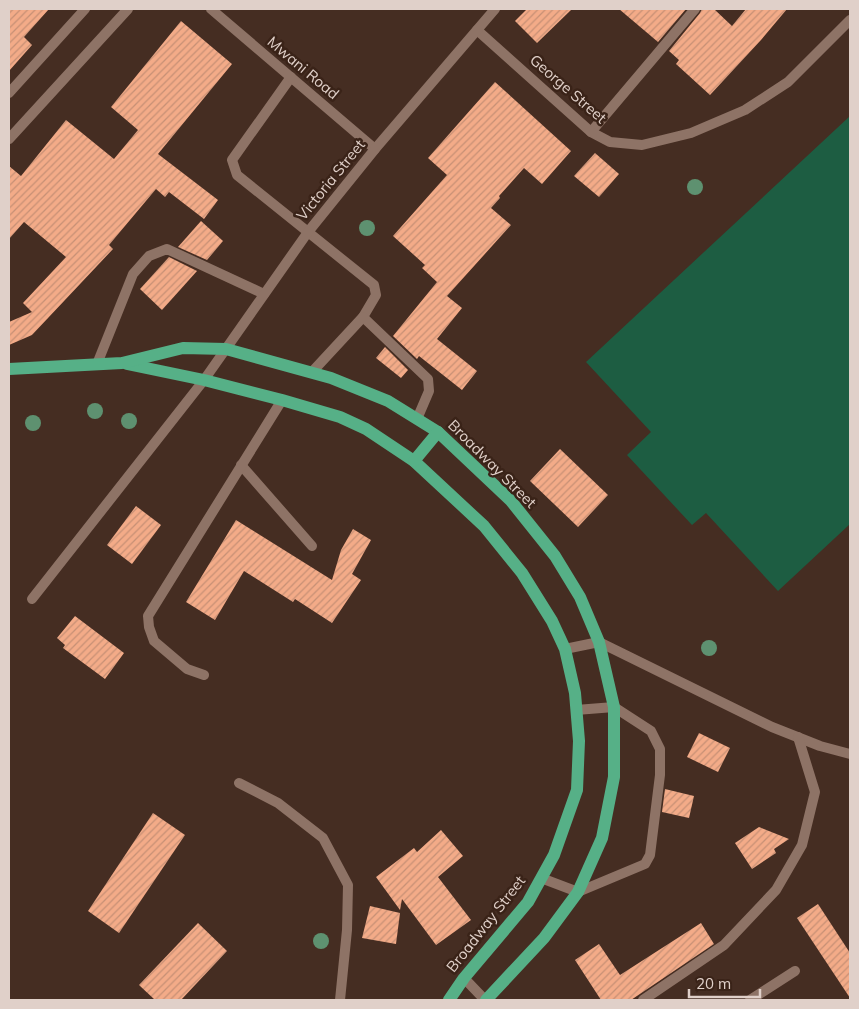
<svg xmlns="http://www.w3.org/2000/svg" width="859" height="1009" font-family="Mulish,sans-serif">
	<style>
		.grass { fill: #1d5d42 }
		.building { fill: url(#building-hatch) }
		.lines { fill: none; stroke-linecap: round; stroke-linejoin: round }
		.service { stroke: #8e7366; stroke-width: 10 }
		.minor { stroke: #8e7366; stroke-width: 10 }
		.tertiary { stroke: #8e7366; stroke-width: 10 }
		.primary { stroke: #56b087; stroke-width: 12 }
		.tree { fill: #5e9170 }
		.labels { text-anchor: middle; stroke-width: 5; stroke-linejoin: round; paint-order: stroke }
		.street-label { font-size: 15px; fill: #e0d0c9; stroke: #3a2318 }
	</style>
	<defs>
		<pattern id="building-hatch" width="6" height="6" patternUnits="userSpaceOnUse" patternTransform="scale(1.25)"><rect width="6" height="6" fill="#f3ab88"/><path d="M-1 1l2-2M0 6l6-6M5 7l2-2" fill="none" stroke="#c79075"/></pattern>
	</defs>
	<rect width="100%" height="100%" fill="#452d22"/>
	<polygon class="grass" points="850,116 850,524 778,591 706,513 692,525 627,455 651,432 586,362"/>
	<g class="building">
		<polygon points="9,9 49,9 24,37 32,45 9,71"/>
		<polygon points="527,9 572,9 537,43 515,21"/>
		<polygon points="619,9 686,9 658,42"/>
		<polygon points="702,9 714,9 732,26 746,9 787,9 761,40 710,95 676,64 679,60 669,51 700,13"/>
		<polygon points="181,21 232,64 158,154 218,200 204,219 169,192 165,197 156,189 109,245 113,249 32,335 9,345 9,322 32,312 23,303 66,257 24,222 9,239 9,166 21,176 66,120 114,159 138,130 111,107"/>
		<polygon points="495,82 571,151 542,184 524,168 499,196 500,198 491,208 511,225 447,296 462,308 437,339 477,371 462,390 419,356 417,359 393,336 437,282 422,268 425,265 393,236 447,175 428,158"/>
		<polygon points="595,153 619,174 599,197 574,176"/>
		<polygon points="201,221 223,241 207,260 178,247"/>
		<polygon points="169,257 197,271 162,310 140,289"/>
		<polygon points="385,347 408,370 401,378 376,358"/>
		<polygon points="560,449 608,495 578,527 530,481"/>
		<polygon points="136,506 161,525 132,564 107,545"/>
		<polygon points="236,520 332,580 341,550 353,529 371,540 352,574 361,580 332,623 295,599 293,602 244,571 215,620 186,602"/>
		<polygon points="75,616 124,653 105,679 63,648 65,645 57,638"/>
		<polygon points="699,733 730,748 718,772 687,757"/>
		<polygon points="665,789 694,796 689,818 662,812"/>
		<polygon points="153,813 185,835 119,933 88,911"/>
		<polygon points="759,827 789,839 774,849 776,853 752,869 735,843"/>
		<polygon points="441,830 463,856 438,877 471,920 436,945 402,899 400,910 376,877 414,848 417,852"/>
		<polygon points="818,904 850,953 850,998 797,918"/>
		<polygon points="370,906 400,913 396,944 362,938"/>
		<polygon points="198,923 227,951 181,1000 155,1000 139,985"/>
		<polygon points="701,923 714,944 631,1000 601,1000 575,960 599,944 620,975"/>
	</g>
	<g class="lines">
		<g class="service">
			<polyline points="291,77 232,160 237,175 374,285 376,295 363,317 312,372"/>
			<polyline points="591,132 695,9"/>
			<polyline points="363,317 428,379 429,391 417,419"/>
			<polyline points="97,364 133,274 149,256 167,249 264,294"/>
			<polyline points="241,465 312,546"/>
			<polyline points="204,675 187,669 154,641 149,627 148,616 282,400"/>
			<polyline points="239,783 278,803 323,838 348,885 347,930 340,1000"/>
			<polyline points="541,878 578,892 645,864 650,855 660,775 660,749 651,731 614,707 576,710"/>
		</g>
		<g class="minor">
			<polyline points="211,9 375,149"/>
			<polyline points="477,30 591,132 610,142 642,145 691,133 745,110 788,82 850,20"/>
			<polyline points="32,599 204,380 308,232 375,149 495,9"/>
			<polyline points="565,649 599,642 772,727 820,746 850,754"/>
			<polyline points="464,978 485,1000"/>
			<polyline points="643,1000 724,945 776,890 802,845 815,792 798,737"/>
			<polyline points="750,1000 795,971"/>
		</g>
		<g class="tertiary">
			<polyline points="9,93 85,9"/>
			<polyline points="9,139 128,9"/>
		</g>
		<g class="primary">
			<polyline points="127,364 204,380 282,400 340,417 366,429 414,461 484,526 522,573 552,621 565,649 575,693 579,741 577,790 554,855 528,902 464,978 449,1000"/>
			<polyline points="9,369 122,363 183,348 226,349 331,378 388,401 438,432 511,501 555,556 580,597 599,642 614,707 614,777 602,838 578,892 544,938 486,1000"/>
			<polyline points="414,461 438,432"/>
		</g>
	</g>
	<g class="tree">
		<circle cx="695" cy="187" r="8"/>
		<circle cx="367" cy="228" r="8"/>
		<circle cx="95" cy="411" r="8"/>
		<circle cx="129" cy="421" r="8"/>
		<circle cx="33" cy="423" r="8"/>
		<circle cx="709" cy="648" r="8"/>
		<circle cx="321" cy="941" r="8"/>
	</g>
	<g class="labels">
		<g class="street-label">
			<text transform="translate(303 68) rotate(40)" y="5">Mwani Road</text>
			<text transform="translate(568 89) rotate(41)" y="5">George Street</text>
			<text transform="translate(331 180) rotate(-51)" y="5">Victoria Street</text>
			<text transform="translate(492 464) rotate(45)" y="5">Broadway Street</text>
			<text transform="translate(486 924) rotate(-52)" y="5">Broadway Street</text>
		</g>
	</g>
	<rect width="859" height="1009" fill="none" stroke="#e0d0c9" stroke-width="20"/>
	<path d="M689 989v8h71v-8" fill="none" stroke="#e0d0c9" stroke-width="2.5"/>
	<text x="696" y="989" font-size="15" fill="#e0d0c9" stroke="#3a2318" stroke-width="4" paint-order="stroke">20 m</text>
</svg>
